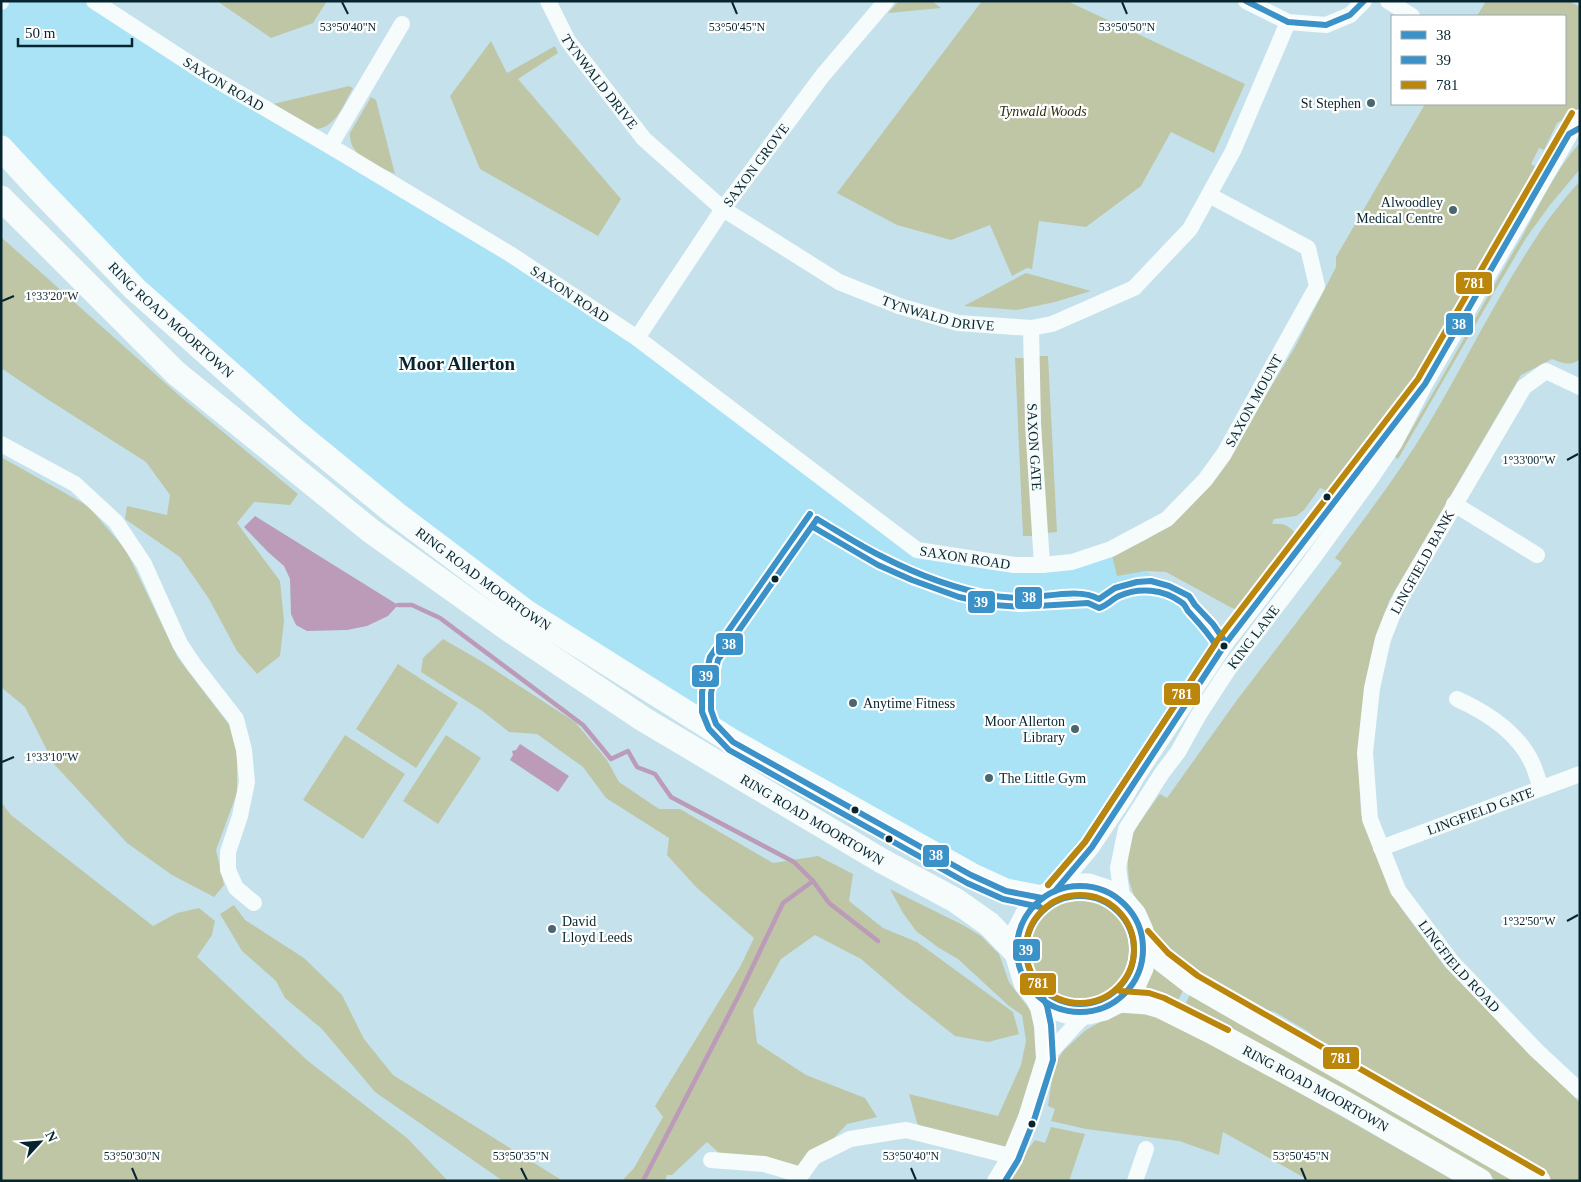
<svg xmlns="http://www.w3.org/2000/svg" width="1581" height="1182" font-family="Georgia,serif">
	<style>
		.built { fill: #aae3f6 }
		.green { fill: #bec6a6 }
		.water { fill: #bb9bb8 }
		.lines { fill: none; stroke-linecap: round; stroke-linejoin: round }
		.stream { stroke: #bb9bb8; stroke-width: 4.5 }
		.minor { stroke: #f6fbfc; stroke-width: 16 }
		.highway { stroke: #f6fbfc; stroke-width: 25 }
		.bus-1-casing { stroke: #fff; stroke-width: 10 }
		.bus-2-casing { stroke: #fff; stroke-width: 10 }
		.bus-3-casing { stroke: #fff; stroke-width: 10 }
		.bus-1 { stroke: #3a92c8; stroke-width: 6 }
		.bus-2 { stroke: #3a92c8; stroke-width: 6 }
		.bus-3 { stroke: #bb860c; stroke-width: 6 }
		.ticks { fill: none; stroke: #06252e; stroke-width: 2 }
		.poi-dot { fill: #496770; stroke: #fff; stroke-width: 2 }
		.bus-dot { fill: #06252e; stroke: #fff; stroke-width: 2 }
		.labels { text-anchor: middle; stroke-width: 4.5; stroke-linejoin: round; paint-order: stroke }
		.street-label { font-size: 14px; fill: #06252e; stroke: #fff }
		.poi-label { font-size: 14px; fill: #06252e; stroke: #fff; text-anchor: end }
		.park-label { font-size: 14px; font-style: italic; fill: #302c0d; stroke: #fff }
		.district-label { font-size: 19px; font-weight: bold; fill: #06252e; stroke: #fff }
		.ticks-label { font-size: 12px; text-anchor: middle; fill: #06252e; stroke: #fff; stroke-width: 4.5; stroke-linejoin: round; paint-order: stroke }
		.line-badge { stroke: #fff; stroke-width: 2 }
		.badge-label { font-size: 14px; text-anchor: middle; font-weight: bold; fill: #fff }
	</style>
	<rect width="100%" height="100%" fill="#c5e2ec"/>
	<polygon class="built" points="94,1 510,254 917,550 1014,565 1111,549 1117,576 1146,571 1188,603 1203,617 1213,635 1216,648 1055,891 1006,891 526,612 297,433 1,148 1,2"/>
	<g class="green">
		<polygon points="217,1 327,1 313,23 271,38"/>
		<polygon points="899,1 932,1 941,8 888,13"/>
		<polygon points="982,1 1067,1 1245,84 1214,153 1171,132 1141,186 1086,227 1039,221 1032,269 1027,268 1012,276 990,225 951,240 897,225 837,193"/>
		<path d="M1486 1H1569L1580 7V106L1575 113 1557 123 1544 150 1539 148 1531 164 1536 167 1469 288 1415 380 1374 443 1335 481 1327 491 1320 488 1304 510 1296 516 1274 519 1272 524C1283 523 1289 525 1296 534 1285 556 1260 597 1238 610L1232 608 1166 572 1146 571 1117 576 1112 555C1135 546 1154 537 1173 521L1239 440 1295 347 1336 267V257L1425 104H1565V16H1477Z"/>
		<polygon points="491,41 507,73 555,46 558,53 518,79 621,199 598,236 480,169 450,96"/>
		<path d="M349 86 353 88C344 103 336 128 316 129L273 104Z"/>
		<path d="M371 97 376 100 395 174C377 165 348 157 350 133Z"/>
		<path d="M1580 143V169L1550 205 1526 238 1499 284 1398 459 1395 457C1439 385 1479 310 1522 237 1538 208 1557 167 1580 143Z"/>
		<path d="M1580 181V359C1570 367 1563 363 1552 359L1521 375 1389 601 1378 637 1358 753 1361 814 1389 887 1401 908 1445 967 1580 1103V1181H1554L1339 1058 1329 1051 1309 1032 1275 1012 1245 1004 1192 974 1155 937 1134 896 1129 881 1127 855 1129 842 1136 827 1160 794 1167 798 1237 700 1342 563 1335 558C1367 515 1400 472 1428 425 1465 363 1496 298 1536 238 1549 217 1564 199 1580 181Z"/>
		<polygon points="1,237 181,397 298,494 290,505 254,502 237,523 280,581 284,621 280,656 257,674 237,651 209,599 180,557 125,519 127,506 167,515 170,495 146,462 44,397 1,368"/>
		<polygon points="1026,273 1091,291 1055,302 1017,310 964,306"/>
		<polygon points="1038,356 1048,356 1057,532 1046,533"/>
		<polygon points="1015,358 1025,358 1033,536 1023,536"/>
		<polygon points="1,457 88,506 126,550 178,658 230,726 237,746 237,793 216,850 224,885 214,897 172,875 127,843 54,764 25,707 1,687"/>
		<polygon points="443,639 481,661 575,722 607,760 619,782 659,809 680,809 773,863 818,856 853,874 849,901 883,928 917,942 1013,1012 1019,1034 988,1042 955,1036 903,995 861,959 815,935 781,959 753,1010 757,1043 806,1075 865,1098 877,1117 847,1124 833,1139 797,1169 719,1153 707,1142 672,1175 667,1175 665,1181 622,1181 634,1168 663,1117 655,1106 740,967 754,938 696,887 667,855 669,838 606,798 583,767 537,734 509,732 481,710 421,672 423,658"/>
		<polygon points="398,664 458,703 416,768 356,729"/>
		<polygon points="345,735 405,774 363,839 303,800"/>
		<polygon points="446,735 481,758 438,824 403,801"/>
		<polygon points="1,802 11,815 153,926 177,913 199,908 215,921 212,935 197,957 308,1061 407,1138 448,1181 1,1181"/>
		<polygon points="890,889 963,925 981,936 999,954 1009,982 1042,1026 1044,1059 1010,1156 925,1135 917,1123 909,1094 998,1116 1021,1065 1026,1041 1022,1015 1009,1006 958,959 939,948 916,931 903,913"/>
		<circle cx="1080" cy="949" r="51"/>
		<polygon points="234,905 245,920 304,958 342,995 364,1039 393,1075 563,1181 503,1181 375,1092 322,1029 285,998 276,981 242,951 220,914"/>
		<polygon points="1153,966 1184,989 1176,1004 1141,992"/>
		<polygon points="1191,993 1521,1181 1498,1181 1383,1116 1183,1008"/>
		<polygon points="1127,1011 1144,1011 1209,1041 1455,1181 1310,1181 1223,1132 1219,1155 1179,1141 1086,1129 1051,1121 1055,1109 1048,1106 1054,1065 1064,1050 1086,1030 1102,1021"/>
		<polygon points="1051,1127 1085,1134 1069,1181 1009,1181 1021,1158 1035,1140 1045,1143"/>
	</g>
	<g class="water">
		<polygon points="255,516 398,605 388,616 367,626 347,630 307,631 296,625 291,614 290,579 284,566 268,552 244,527"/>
		<polygon points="520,744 569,776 558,792 510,760 513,755 512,751 516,750"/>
	</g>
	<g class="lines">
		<g class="stream">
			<polyline points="398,605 412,605 440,618 583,725 611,759 628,751 637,767 655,774 671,797 794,862 813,881 783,903 739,995 643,1181"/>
			<polyline points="813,881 829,903 878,941"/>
		</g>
		<g class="minor">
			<path id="s1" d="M94 1 206 74 330 146 510 254 637 338 917 550 1014 565H1042L1072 562 1111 549 1167 519 1205 480 1224 454 1317 286 1308 248 1209 195"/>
			<path id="s2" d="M548 1 568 41 644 139 723 209 839 282 899 306 958 323 1031 328 1052 324 1134 288 1190 229 1233 151 1288 22"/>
			<polyline points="1246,1 1288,22 1326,25 1350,15 1364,1"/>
			<polyline points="1388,1 1412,16"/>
			<polyline points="1,2 1,1"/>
			<polyline points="330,146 402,24"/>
			<path id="s3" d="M1031 328 1033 424 1042 565"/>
			<path id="s4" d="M637 338 723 209 823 75 886 1"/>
			<path id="s5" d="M1580 387 1546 371 1524 387 1403 593 1392 616 1383 639 1372 688 1365 753 1370 819 1398 890 1452 962 1536 1050 1580 1091"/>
			<polyline points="1,444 75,484 116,522 144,564 180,644 194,665 236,719 244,750 247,782 240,816 228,852 228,870 236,888 254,903"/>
			<polyline points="1454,504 1537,555"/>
			<path d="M1457 699C1488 713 1519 733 1533 765 1536 772 1538 780 1541 788"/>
			<path id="s6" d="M1381 848 1580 774"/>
			<polyline points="1055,891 1092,847 1126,796 1138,775 1226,643 1394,426"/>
			<path id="s7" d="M1123 902 1118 868 1126 829 1162 773 1178 752 1198 716 1228 670 1311 561 1369 481 1394 444 1425 384 1580 117"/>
			<polyline points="1044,1059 1077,1023 1088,1012"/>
			<polyline points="711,1160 764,1164 801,1175 814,1157 850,1139 906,1130 1010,1156"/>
			<polyline points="995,1181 1010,1156 1026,1117 1044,1059 1042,1026 1038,1008 1031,993"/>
			<polyline points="1135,1181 1146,1149"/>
		</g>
		<g class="highway">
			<path id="s8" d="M1 148 38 188 135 289 297 433 396 514 526 612 733 742 971 875 1006 891 1042 898"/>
			<path id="s9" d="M1 198 176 373 371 531 510 630 643 719 882 861 955 900 989 924 1017 953 1026 983 1038 997 1053 1007 1070 1012H1088L1104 1008 1119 1000 1133 986 1141 968 1144 951 1141 931 1134 915 1123 902 1107 892 1089 886H1076L1055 891 1042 898 1029 912 1016 937 1017 953"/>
			<polyline points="1142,937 1162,959 1193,983 1538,1181"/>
			<path id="s10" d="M1119 1000 1147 1002 1161 1006 1211 1031 1346 1104 1480 1181"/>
		</g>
		<defs>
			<g id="bus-1">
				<polyline points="1246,1 1288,22 1326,25 1350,15 1364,1"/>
				<polyline points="817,519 718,660 711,693 711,710 716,724 733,742 971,875 1006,891 1042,898"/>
				<path d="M817 519C839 532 860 546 883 557 918 575 956 589 994 596 1003 597 1012 598 1021 598 1044 598 1079 587 1099 599L1115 588 1137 582 1151 581 1169 586 1189 596 1195 605 1213 624 1226 643"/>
				<circle cx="1080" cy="949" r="63"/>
				<polyline points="1055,891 1092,847 1226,643 1425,384 1569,134 1580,128"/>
			</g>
			<g id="bus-2">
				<polyline points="810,514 710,657 702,692 702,712 709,729 729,750 967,883 1003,899 1040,907"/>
				<path d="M813 527 878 565 912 580 959 597 994 605 1020 607 1088 603 1099 608C1107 606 1112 599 1119 596 1139 587 1163 589 1181 602 1185 604 1186 608 1188 611 1198 622 1207 631 1215 644L1085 842 1048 885"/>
				<circle cx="1080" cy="950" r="54"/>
				<polyline points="1005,1181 1018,1160 1034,1120 1053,1060 1051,1025 1047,1006 1034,979"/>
			</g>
			<g id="bus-3">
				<polyline points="1048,885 1085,842 1219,638 1418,379 1572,113"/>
				<circle cx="1080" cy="949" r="54"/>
				<polyline points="1148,931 1168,953 1198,976 1542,1173"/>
				<polyline points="1120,991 1149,993 1164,998 1228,1030"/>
			</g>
		</defs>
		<use href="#bus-1" class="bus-1-casing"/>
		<use href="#bus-2" class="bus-2-casing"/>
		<use href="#bus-3" class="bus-3-casing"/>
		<use href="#bus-1" class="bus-1"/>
		<use href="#bus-2" class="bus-2"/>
		<use href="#bus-3" class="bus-3"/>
	</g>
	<path class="ticks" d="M342 2 348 14M732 2 737 14M1122 2 1127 14M2 301 14 296M1567 460 1578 454M2 762 14 757M1567 921 1578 915M132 1168 137 1180M521 1168 527 1180M911 1168 916 1180M1301 1168 1306 1180"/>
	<g class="poi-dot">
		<circle cx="1371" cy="103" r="5"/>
		<circle cx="1453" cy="210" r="5"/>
		<circle cx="853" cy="703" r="5"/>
		<circle cx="1075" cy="729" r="5"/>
		<circle cx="989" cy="778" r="5"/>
		<circle cx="552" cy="929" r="5"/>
	</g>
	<g class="bus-dot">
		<circle cx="1327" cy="497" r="4.5"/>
		<circle cx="775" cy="579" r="4.5"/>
		<circle cx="1224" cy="646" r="4.5"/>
		<circle cx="855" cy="810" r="4.5"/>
		<circle cx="889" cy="839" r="4.5"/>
		<circle cx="1032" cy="1124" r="4.5"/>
	</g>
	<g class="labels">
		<g class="street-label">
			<text dy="5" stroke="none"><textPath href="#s2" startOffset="96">TYNWALD DRIVE</textPath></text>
			<text dy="5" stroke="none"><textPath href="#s1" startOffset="154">SAXON ROAD</textPath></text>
			<text dy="5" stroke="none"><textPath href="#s4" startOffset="210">SAXON GROVE</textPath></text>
			<text dy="5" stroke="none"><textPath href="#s1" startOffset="559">SAXON ROAD</textPath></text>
			<text dy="5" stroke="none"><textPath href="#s2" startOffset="516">TYNWALD DRIVE</textPath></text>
			<text dy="5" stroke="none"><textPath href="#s8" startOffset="242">RING ROAD MOORTOWN</textPath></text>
			<text dy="5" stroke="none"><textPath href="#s1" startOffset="1399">SAXON MOUNT</textPath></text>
			<text dy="5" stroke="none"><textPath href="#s3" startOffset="119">SAXON GATE</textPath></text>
			<text dy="5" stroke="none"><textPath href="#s1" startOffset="1039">SAXON ROAD</textPath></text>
			<text transform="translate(1422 562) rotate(-61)" y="5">LINGFIELD BANK</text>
			<text dy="5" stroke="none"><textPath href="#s8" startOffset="648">RING ROAD MOORTOWN</textPath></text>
			<text dy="5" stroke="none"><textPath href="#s7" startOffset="305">KING LANE</textPath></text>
			<text dy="5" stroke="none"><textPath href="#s6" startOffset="106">LINGFIELD GATE</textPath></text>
			<text dy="5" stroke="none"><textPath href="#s9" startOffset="1026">RING ROAD MOORTOWN</textPath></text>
			<text dy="5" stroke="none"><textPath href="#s5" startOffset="710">LINGFIELD ROAD</textPath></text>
			<text dy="5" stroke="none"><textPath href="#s10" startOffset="218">RING ROAD MOORTOWN</textPath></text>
		</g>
		<g class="poi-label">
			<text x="1361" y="108">St Stephen</text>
			<text x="1443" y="207">Alwoodley<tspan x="1443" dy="16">Medical Centre</tspan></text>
			<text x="863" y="708" text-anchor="start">Anytime Fitness</text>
			<text x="1065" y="726">Moor Allerton<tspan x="1065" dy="16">Library</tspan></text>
			<text x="999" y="783" text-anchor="start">The Little Gym</text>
			<text x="562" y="926" text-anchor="start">David<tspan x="562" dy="16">Lloyd Leeds</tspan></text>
		</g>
		<g class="park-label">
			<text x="1043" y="116">Tynwald Woods</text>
		</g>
		<g class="district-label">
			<text x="457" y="370">Moor Allerton</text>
		</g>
	</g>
	<g class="ticks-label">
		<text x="348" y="31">53°50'40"N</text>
		<text x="737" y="31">53°50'45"N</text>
		<text x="1127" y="31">53°50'50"N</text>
		<text x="52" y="300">1°33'20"W</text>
		<text x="1529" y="464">1°33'00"W</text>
		<text x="52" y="761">1°33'10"W</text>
		<text x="1529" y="925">1°32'50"W</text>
		<text x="132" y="1160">53°50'30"N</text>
		<text x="521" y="1160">53°50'35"N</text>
		<text x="911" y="1160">53°50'40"N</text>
		<text x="1301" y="1160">53°50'45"N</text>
	</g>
	<g class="line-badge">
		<rect x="1455" y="271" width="38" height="24" rx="5" fill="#bb860c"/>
		<rect x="1445" y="312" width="29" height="24" rx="5" fill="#3a92c8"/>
		<rect x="1014" y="586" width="29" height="24" rx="5" fill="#3a92c8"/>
		<rect x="967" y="590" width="29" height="24" rx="5" fill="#3a92c8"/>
		<rect x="715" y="632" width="29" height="24" rx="5" fill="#3a92c8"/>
		<rect x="691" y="664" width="29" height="24" rx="5" fill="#3a92c8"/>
		<rect x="1163" y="682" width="38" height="24" rx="5" fill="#bb860c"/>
		<rect x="922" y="844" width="28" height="24" rx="5" fill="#3a92c8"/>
		<rect x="1012" y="938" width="29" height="24" rx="5" fill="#3a92c8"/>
		<rect x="1019" y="972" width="38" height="24" rx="5" fill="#bb860c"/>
		<rect x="1322" y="1046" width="38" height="24" rx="5" fill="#bb860c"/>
	</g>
	<g class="badge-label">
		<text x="1474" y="288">781</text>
		<text x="1459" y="329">38</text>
		<text x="1029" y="602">38</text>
		<text x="981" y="607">39</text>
		<text x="729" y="649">38</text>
		<text x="706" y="681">39</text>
		<text x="1182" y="699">781</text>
		<text x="936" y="860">38</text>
		<text x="1026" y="955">39</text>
		<text x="1038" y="988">781</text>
		<text x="1341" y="1063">781</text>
	</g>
	<rect width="1581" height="1182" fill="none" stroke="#06252e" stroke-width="5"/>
	<rect x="1391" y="15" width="175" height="90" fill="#ffffff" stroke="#9ba8ab"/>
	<rect x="1401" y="31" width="25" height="8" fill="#3a92c8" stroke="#9ba8ab"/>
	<text x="1436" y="40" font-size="15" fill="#06252e">38</text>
	<rect x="1401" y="56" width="25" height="8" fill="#3a92c8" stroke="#9ba8ab"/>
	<text x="1436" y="65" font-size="15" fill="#06252e">39</text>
	<rect x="1401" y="81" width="25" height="8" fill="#bb860c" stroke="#9ba8ab"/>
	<text x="1436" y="90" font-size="15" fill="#06252e">781</text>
	<g transform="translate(40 1142) rotate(64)" stroke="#ffffff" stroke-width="4" paint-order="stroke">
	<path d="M0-4L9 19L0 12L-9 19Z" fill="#06252e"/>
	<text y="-8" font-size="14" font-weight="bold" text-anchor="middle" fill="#06252e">N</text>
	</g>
	<path d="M18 38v8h114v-8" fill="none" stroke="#06252e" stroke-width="2.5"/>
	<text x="25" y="38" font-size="15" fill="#06252e" stroke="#ffffff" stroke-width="4" paint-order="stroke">50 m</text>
</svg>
